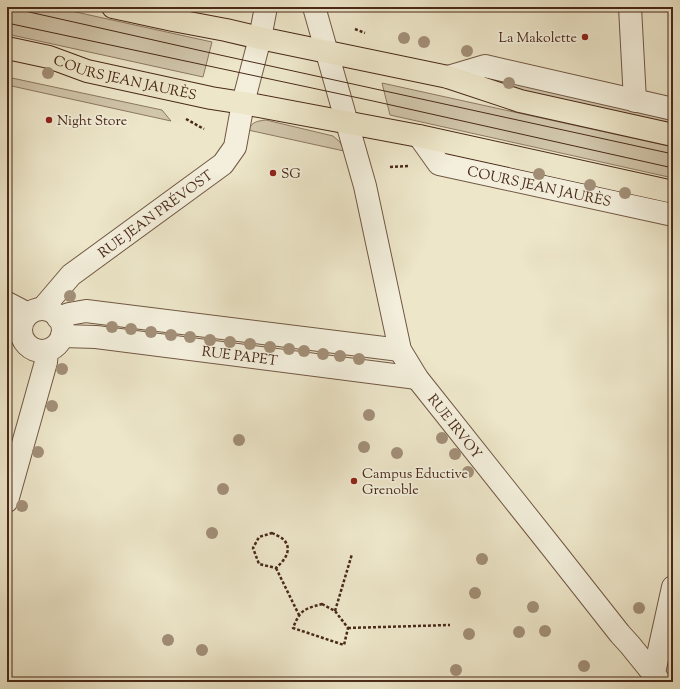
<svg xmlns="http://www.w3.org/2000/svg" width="680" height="689" font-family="'Sorts Mill Goudy',serif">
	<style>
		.green { fill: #d1c6ab; stroke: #8d7862 }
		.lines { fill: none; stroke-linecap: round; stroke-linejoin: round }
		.minor-casing { stroke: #725844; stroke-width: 24 }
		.major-casing { stroke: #492918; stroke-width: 24 }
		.path { stroke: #492918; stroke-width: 2.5; stroke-dasharray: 3 2; stroke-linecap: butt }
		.minor { stroke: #f3efdc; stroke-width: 22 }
		.major { stroke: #ede6c9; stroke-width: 22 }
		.tram { stroke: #492918; stroke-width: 1 }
		.tree { fill: #a28f78 }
		.poi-dot { fill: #8f2418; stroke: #f3efdc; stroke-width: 1.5 }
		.labels { text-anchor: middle; stroke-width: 3.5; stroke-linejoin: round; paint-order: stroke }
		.poi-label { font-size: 14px; fill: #492918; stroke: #f3efdc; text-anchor: start }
		.street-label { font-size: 14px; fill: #492918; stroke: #f3efdc }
	</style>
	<rect width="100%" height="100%" fill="#ede6c9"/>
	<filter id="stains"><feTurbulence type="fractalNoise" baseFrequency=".005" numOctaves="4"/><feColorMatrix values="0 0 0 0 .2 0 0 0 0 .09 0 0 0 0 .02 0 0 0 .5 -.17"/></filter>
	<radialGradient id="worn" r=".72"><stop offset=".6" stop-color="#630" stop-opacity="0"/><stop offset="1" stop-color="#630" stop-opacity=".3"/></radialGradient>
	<g class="green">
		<polygon points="7,7 53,7 212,42 203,77 7,34"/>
		<polygon points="7,77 162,110 171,121 7,85"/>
		<polygon points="488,77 673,116 673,125 507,88"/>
		<polygon points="382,83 673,147 673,178 390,115"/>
		<path d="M266 120 333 136 340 142 344 151 248 130C252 122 257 121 266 120Z"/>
	</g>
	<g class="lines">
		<defs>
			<g id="minor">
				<path id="s1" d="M314 7 365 186 400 350 417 378 553 549 620 634 630 645 660 682"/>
				<polyline points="630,7 635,101"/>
				<polyline points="448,77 485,66 673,109"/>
				<path id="s2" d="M419 136 439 164 673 215"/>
				<polyline points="7,303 28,314"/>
				<path id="s3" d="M42 309 71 275 223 164 235 147 243 103 260 38 266 7"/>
				<circle cx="42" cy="330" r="21"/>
				<polyline points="58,318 69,314 86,311 400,350"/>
				<path id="s4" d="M62 336 96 337 417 378"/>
				<polyline points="7,501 46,362 47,351"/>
				<polyline points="652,682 673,587"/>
			</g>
			<g id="major">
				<polyline points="113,7 173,20 226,30 260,38 448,77 520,101 673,135"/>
				<path id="s5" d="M7 48 49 57 87 71 211 98 243 103 419 136 673 192"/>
			</g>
		</defs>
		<use href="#minor" class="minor-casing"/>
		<use href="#major" class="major-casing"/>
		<g class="path">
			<polyline points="355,29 365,33"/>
			<polyline points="186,119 204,129"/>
			<polyline points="390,167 410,166"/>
			<path d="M272 533C276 535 281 537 284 540 293 550 284 561 276 568L259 564 253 548 259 537Z"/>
			<polyline points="276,568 299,615"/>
			<path d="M322 604 335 611 348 628 344 645 293 628C300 610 304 609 322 604Z"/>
			<polyline points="335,611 352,554"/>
			<polyline points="348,628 450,625"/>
		</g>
		<use href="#minor" class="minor"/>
		<use href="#major" class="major"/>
		<g class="tram">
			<polyline points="7,7 220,55 673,154"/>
			<polyline points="7,23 373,101 673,168"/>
		</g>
	</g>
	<g class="tree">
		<circle cx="404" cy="38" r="6"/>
		<circle cx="424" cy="42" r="6"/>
		<circle cx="467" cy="51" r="6"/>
		<circle cx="48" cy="73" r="6"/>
		<circle cx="509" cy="83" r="6"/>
		<circle cx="539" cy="174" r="6"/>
		<circle cx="590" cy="185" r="6"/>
		<circle cx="625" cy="193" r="6"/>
		<circle cx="70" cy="296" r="6"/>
		<circle cx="112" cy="327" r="6"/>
		<circle cx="131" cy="329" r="6"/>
		<circle cx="151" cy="332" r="6"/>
		<circle cx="171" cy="335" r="6"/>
		<circle cx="190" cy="337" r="6"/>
		<circle cx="210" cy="340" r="6"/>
		<circle cx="230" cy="342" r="6"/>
		<circle cx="250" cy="344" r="6"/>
		<circle cx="270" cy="347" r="6"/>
		<circle cx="289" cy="349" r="6"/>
		<circle cx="304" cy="351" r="6"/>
		<circle cx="323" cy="354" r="6"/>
		<circle cx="340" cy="356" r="6"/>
		<circle cx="359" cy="359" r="6"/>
		<circle cx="62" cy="369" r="6"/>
		<circle cx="52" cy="406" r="6"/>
		<circle cx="369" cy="415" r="6"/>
		<circle cx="442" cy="438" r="6"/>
		<circle cx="239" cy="440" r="6"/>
		<circle cx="364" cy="447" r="6"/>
		<circle cx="38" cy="452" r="6"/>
		<circle cx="397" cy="453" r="6"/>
		<circle cx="455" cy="454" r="6"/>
		<circle cx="468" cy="472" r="6"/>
		<circle cx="223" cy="489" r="6"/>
		<circle cx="22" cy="506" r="6"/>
		<circle cx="212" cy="533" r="6"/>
		<circle cx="482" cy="559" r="6"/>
		<circle cx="475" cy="593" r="6"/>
		<circle cx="533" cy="607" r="6"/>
		<circle cx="639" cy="608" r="6"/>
		<circle cx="545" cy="631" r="6"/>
		<circle cx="519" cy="632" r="6"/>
		<circle cx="469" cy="634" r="6"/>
		<circle cx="168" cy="640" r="6"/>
		<circle cx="202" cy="650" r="6"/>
		<circle cx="584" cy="666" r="6"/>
		<circle cx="456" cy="670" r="6"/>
	</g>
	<g class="poi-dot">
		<circle cx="585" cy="37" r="4"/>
		<circle cx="49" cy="120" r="4"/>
		<circle cx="273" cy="173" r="4"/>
		<circle cx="354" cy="481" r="4"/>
	</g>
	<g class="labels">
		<g class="poi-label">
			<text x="577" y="42" text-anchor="end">La Makolette</text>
			<text x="57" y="125">Night Store</text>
			<text x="281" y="178">SG</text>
			<text x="362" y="478">Campus Eductive<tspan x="362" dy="16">Grenoble</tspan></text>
		</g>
		<g class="street-label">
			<text dy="5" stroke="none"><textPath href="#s5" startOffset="122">COURS JEAN JAURÈS</textPath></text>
			<text dy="5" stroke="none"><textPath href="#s2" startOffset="137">COURS JEAN JAURÈS</textPath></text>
			<text dy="5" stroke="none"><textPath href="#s3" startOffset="149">RUE JEAN PRÉVOST</textPath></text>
			<text dy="5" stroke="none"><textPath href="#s4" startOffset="179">RUE PAPET</textPath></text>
			<text dy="5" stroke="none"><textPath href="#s1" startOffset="448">RUE IRVOY</textPath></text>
		</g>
	</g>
	<rect width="680" height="689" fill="none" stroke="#ede6c9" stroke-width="24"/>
	<rect x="8" y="8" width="664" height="673" fill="none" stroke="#492918" stroke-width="2"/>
	<rect x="12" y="12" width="656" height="665" fill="none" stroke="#492918"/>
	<rect width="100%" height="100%" filter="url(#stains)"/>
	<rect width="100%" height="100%" fill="url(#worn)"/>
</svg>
